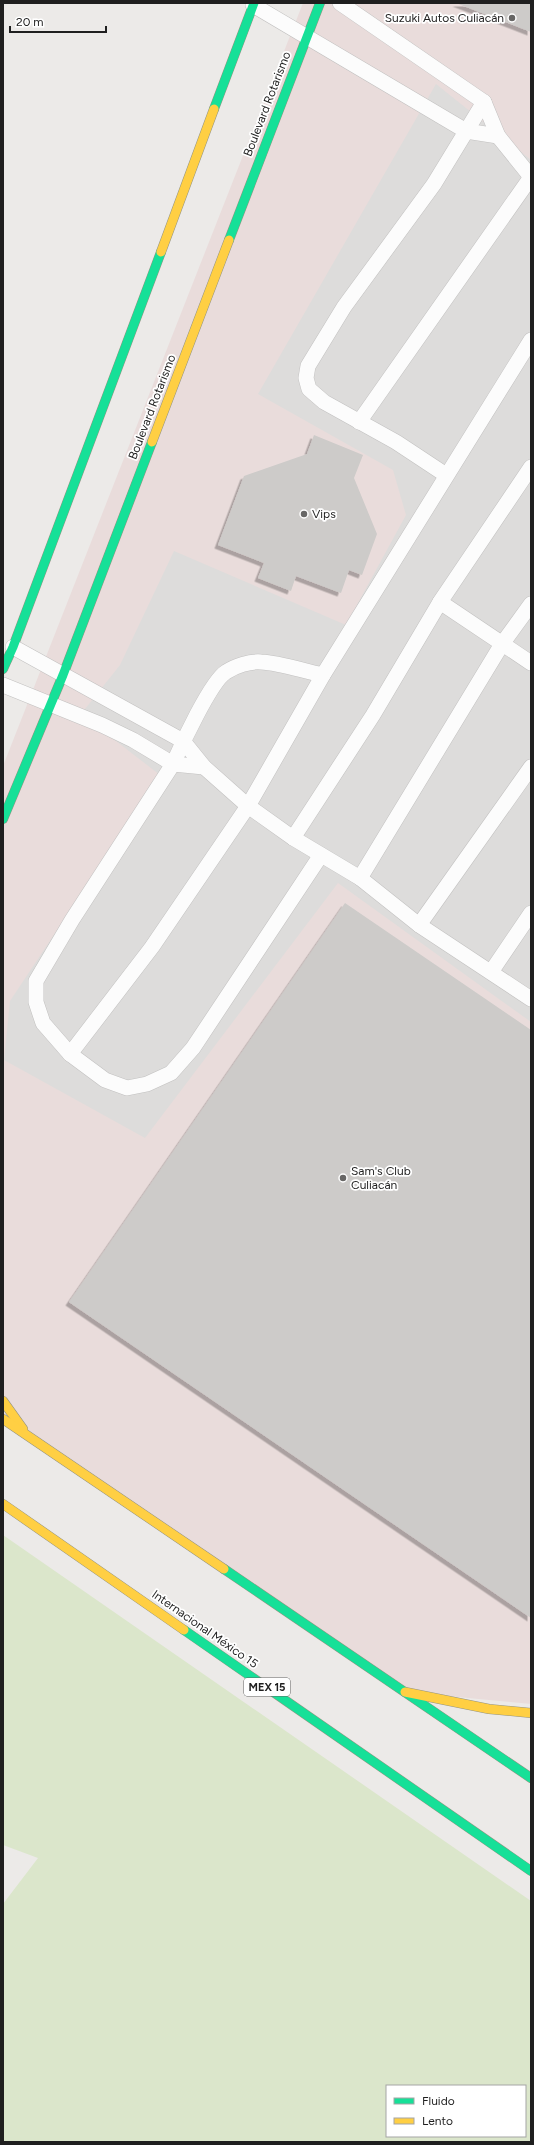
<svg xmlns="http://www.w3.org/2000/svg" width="534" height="2145" font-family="Figtree,sans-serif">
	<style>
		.commercial { fill: #e9dcdb }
		.grass { fill: #dbe6cb; fill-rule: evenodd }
		.parking { fill: #dddcdb }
		.building { fill: #cdcbc9; filter: url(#shadow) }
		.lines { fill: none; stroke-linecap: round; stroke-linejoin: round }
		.lane-casing { stroke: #c2c1c0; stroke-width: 16 }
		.fast-casing { stroke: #949482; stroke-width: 10 }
		.slow-casing { stroke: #949482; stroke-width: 10 }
		.lane { stroke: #fcfcfc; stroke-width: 15 }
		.fast { stroke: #16e098; stroke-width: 9 }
		.slow { stroke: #ffcf43; stroke-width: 9 }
		.poi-dot { fill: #676665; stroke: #fff; stroke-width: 1.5 }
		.labels { text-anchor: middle; stroke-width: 3.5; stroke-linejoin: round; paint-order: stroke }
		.shield { fill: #fff; stroke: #626262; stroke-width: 1 }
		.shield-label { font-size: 11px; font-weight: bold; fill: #1f1f1f }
		.poi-label { font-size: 12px; fill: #1f1f1f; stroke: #fff; text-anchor: start }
		.street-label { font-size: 12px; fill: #1f1f1f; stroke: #fff }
	</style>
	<defs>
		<filter id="shadow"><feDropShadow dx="-3.5" dy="3.5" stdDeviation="0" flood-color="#0004"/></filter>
	</defs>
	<rect width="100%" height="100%" fill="#eceae8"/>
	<polygon class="commercial" points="303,3 531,3 531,1704 405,1692 3,1413 3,766"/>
	<path class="grass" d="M3 1535 531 1901V2142H3V1904L38 1858 3 1845ZM387 2086H525V2136H387Z"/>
	<polygon class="parking" points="436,84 531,160 531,1022 338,883 145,1138 4,1060 10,1001 160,775 81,714 120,665 174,551 346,625 406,515 393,470 258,394"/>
	<g class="building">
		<polygon points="456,3 531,3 531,32"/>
		<polygon points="314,435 363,455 354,478 377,534 362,575 349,570 341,593 296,576 291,591 258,578 264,563 218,545 244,476 307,454"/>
		<polygon points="345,903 531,1030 531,1618 69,1302"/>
	</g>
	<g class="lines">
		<defs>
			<g id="lane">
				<polyline points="340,3 484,102 498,136 531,177"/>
				<polyline points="253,5 466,131 498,136"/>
				<polyline points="359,422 531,177"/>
				<polyline points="531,467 440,602 531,663"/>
				<polyline points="446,475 396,442 324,402 309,389 306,378 308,366 344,307 434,184 484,102"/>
				<polyline points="13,647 183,741 204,767 248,806 293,838 360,878 419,925 531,999"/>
				<polyline points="3,685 102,725 133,740 173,764 204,767"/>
				<polyline points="293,838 373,715 440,602"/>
				<path d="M321 855 193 1048 171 1073 147 1084 127 1088 105 1080 70 1054 43 1023 36 1002V981L72 920 173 764C181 746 211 681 226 672 235 666 250 661 261 662 281 663 303 671 323 675"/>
				<polyline points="360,878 502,644 531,604"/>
				<polyline points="419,925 531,767"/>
				<polyline points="491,972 531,913"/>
				<polyline points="70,1054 152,947 248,806 323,675 531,340"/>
			</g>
			<g id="fast">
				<polyline points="214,109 254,3"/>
				<polyline points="229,240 320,3"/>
				<polyline points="3,669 13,647 161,252"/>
				<polyline points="3,819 63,675 152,442"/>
				<polyline points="224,1569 531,1778"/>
				<polyline points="184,1630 531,1871"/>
			</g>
			<g id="slow">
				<polyline points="161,252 214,109"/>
				<polyline points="152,442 229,240"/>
				<polyline points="3,1401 23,1429"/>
				<polyline points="3,1419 224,1569"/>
				<polyline points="3,1504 184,1630"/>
				<polyline points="405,1692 489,1709 531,1713"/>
			</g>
		</defs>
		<use href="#lane" class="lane-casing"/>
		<use href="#fast" class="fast-casing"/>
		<use href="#slow" class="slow-casing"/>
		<use href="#lane" class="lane"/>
		<use href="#fast" class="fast"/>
		<use href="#slow" class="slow"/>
	</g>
	<g class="poi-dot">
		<circle cx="512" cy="18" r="4"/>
		<circle cx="304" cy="514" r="4"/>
		<circle cx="343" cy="1178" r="4"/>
	</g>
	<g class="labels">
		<rect class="shield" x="244" y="1678" width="46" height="18" rx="3"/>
		<g class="shield-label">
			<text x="267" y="1691">MEX 15</text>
		</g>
		<g class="poi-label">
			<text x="504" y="22" text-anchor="end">Suzuki Autos Culiacán</text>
			<text x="312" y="518">Vips</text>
			<text x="351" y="1175">Sam's Club<tspan x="351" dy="14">Culiacán</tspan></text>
		</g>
		<g class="street-label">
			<text transform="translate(267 104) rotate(-69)" y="4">Boulevard Rotarismo</text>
			<text transform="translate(152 407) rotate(-69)" y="4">Boulevard Rotarismo</text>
			<text transform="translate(205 1629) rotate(35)" y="4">Internacional México 15</text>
		</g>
	</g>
	<rect width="534" height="2145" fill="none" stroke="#1f1f1f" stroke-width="8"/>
	<rect x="386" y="2085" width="140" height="52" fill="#ffffff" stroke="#a5a5a5"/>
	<rect x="394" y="2098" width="20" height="6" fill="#16e098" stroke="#a5a5a5"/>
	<text x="422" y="2105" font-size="12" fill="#1f1f1f">Fluido</text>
	<rect x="394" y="2118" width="20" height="6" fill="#ffcf43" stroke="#a5a5a5"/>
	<text x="422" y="2125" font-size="12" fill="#1f1f1f">Lento</text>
	<path d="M10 26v6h96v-6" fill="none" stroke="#1f1f1f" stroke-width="2"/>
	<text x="16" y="26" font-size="12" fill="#1f1f1f" stroke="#ffffff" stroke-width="3" paint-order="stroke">20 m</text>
</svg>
